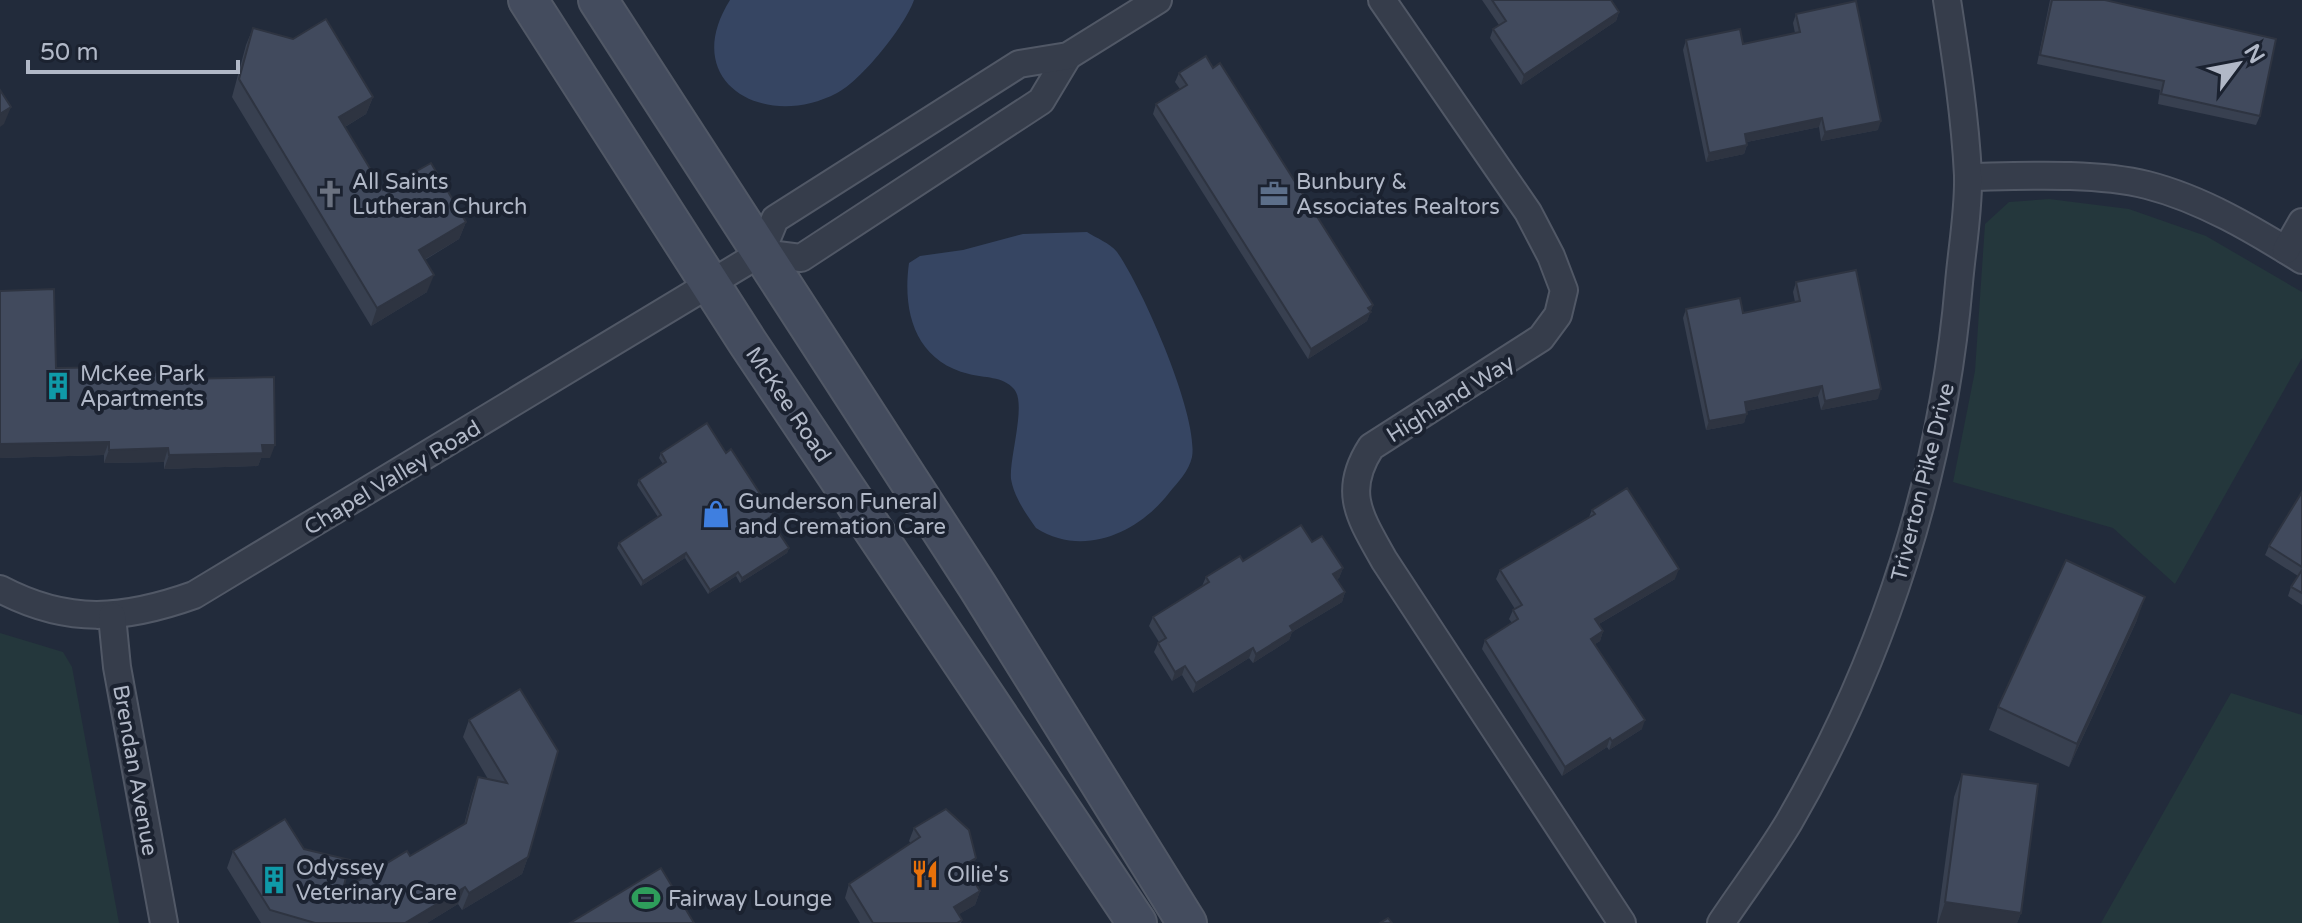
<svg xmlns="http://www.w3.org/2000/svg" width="2302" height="923" font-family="'Varela Round',sans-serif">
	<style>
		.green { fill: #24373c }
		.water { fill: #364562 }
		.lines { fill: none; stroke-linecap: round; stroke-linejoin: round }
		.street-casing { stroke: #515866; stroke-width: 30 }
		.secondary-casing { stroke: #515866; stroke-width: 42 }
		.street { stroke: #363d4b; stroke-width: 26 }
		.secondary { stroke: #444c5e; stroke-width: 38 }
		.wall { fill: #384050 }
		.shaded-wall { fill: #2e3441 }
		.building { fill: #414a5d; stroke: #2e3441; stroke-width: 2 }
		.labels { text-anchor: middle; stroke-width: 8; stroke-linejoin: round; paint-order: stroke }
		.poi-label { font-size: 22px; fill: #b1b8c7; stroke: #1b2230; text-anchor: start }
		.street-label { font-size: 22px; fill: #b1b8c7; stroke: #1b2230 }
	</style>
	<rect width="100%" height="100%" fill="#222b3b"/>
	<g class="green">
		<polygon points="2049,199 2129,209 2206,236 2302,292 2302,358 2175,584 2113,528 1953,482 1975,371 1985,224 2009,202"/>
		<polygon points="0,633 63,652 72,667 119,923 0,923"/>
		<polygon points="2231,693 2302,715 2302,923 2101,923"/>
	</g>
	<g class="water">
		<path d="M730 0H914C905 26 861 81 837 93 765 131 678 83 730 0Z"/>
		<path d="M1087 232C1096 238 1110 243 1117 252 1142 287 1199 416 1192 457 1189 471 1178 482 1169 493 1138 533 1083 558 1036 528 1026 514 1014 497 1011 479 1009 457 1027 404 1014 389 1003 376 984 378 969 374 916 361 902 313 909 263L920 256 963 250 1023 234Z"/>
	</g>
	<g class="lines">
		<defs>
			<g id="street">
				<path d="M1382 0 1528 212 1551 256 1564 290 1558 315 1541 338 1371 447C1342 492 1360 517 1384 560L1622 923"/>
				<path d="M1968 177C2022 176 2094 172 2147 185 2202 199 2254 230 2302 260"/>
				<polyline points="2286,250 2302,222"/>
				<polyline points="761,253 801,258 1041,101 1068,56"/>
				<path d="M0 589C68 625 124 620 194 595L761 253 775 219 1019 64 1068 56 1158 0"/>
				<polyline points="112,616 117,667 164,923"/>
				<path d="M1721 923C1743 890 1768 857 1789 822 1884 658 1943 473 1959 283 1962 248 1969 210 1968 175 1965 116 1956 58 1947 0"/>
			</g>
			<g id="secondary">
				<polyline points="528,0 748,343 1137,923"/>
				<polyline points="598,0 978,587 1187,923"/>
			</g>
		</defs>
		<use href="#street" class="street-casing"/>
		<use href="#secondary" class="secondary-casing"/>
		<use href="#street" class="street"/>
		<use href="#secondary" class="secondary"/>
	</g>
	<g class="wall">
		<polygon points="1482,0 1611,0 1619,12 1616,21 1521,85 1490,38 1493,29 1499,25"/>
		<polygon points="2050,0 2105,0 2260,116 2256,125 2158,104 2160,90 2037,64"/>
		<polygon points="1796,14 1878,130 1821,141 1819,127 1747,142 1747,145 1744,154 1706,162 1683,50 1686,40 1743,44 1795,33 1793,23"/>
		<polygon points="253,28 373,97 366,114 345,127 383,190 466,222 459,239 425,260 427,292 371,326 232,97 246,45"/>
		<polygon points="1179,73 1373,305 1367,321 1308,359 1153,114 1156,104 1180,89 1175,82"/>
		<polygon points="1796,282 1878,399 1821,410 1818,396 1747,411 1744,423 1706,430 1683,318 1686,309 1743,313 1795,302 1793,292"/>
		<polygon points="0,291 56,368 181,379 270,458 261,458 258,466 164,469 164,462 104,463 104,455 0,458"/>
		<polygon points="661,453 726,453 772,520 771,521 789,548 787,553 740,583 736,576 708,594 685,558 641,586 617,548 619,543 658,517 637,485 639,480 663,464 659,458"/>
		<polygon points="2302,492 2302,605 2288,596 2291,587 2298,576 2265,555 2269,546"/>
		<polygon points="1592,510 1675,579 1599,624 1603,631 1600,641 1595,644 1642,729 1609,750 1607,747 1562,776 1482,649 1485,640 1512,623 1509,619 1513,610 1515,609 1496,579 1500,570 1589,517"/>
		<polygon points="1312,542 1343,568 1339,578 1337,579 1345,592 1342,602 1292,632 1289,640 1253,663 1249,658 1193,693 1182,675 1172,681 1154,652 1158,643 1159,642 1149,626 1153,617 1202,586 1206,577 1243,561"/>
		<polygon points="2137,620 2069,767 1989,730 1998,707"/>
		<polygon points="520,689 528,857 522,874 462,910 458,904 427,923 261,923 227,868 233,851 304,849 343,890 410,856 464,825 472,794 478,777 488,779 463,737 469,720"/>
		<polygon points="1962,774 2021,913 2017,923 1937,923 1954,797"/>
		<polygon points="914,828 976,858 971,871 969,873 980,891 975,905 959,914 962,920 961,923 860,923 845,898 849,884 911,844 909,841"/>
	</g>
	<g class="shaded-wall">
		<polygon points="1619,12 1616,21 1521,85 1524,75"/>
		<polygon points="373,97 366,114 333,134 339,117"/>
		<polygon points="11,107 4,124 0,127 0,114"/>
		<polygon points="1822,118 1819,127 1742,143 1745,134"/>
		<polygon points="1881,121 1878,130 1821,141 1825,132"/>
		<polygon points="1747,145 1744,154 1706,162 1709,153"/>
		<polygon points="466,222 459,239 412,267 419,250"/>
		<polygon points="434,275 427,292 371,326 377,308"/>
		<polygon points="1373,305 1367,321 1308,359 1311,349"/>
		<polygon points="1822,386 1818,396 1742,412 1745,402"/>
		<polygon points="1881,389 1878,399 1821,410 1825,401"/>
		<polygon points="1747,414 1744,423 1706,430 1709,421"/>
		<polygon points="109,442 104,455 0,458 0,444"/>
		<polygon points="262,445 275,445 270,458 261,458 258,466 164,469 169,455"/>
		<polygon points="168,448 164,462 104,463 109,450"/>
		<polygon points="789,548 787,553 740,583 742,578"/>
		<polygon points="686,553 685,558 641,586 643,581"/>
		<polygon points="1343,568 1339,578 1330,583 1333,574"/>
		<polygon points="1679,569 1675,579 1592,628 1595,619"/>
		<polygon points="738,572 736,576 708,594 710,590"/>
		<polygon points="1345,592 1342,602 1292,632 1289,640 1253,663 1256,654 1290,626"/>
		<polygon points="2145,597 2137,620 2069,767 2077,744"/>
		<polygon points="1603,631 1600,641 1588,648 1591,639"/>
		<polygon points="1253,648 1249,658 1193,693 1196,683"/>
		<polygon points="1185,666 1182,675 1172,681 1175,672"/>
		<polygon points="1645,720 1642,729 1609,750 1612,741"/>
		<polygon points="1610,738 1607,747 1562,776 1565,767"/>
		<polygon points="528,857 522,874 462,910 469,893"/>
		<polygon points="976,858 971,871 959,879 964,865"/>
		<polygon points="465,887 458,904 427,923 405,923"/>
		<polygon points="980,891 975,905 949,920 954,907"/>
		<polygon points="1945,902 2021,913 2017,923 1938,923"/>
	</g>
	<g class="building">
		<polygon points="1492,0 1611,0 1619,12 1524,75 1493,29 1506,21"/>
		<polygon points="2052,0 2105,0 2276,39 2260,116 2161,94 2164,81 2040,55"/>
		<polygon points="1856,1 1881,121 1825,132 1822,118 1745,134 1747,145 1709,153 1686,40 1740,29 1743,44 1800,32 1796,14"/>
		<polygon points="326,19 373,97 339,117 383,190 431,163 466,222 419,250 434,275 377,308 239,79 253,28 293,39"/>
		<polygon points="1206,56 1213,68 1220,63 1373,305 1368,308 1371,312 1311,349 1156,104 1187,85 1179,73"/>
		<polygon points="0,90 11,107 0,114"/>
		<polygon points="1856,270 1881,389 1825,401 1822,386 1745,402 1747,414 1709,421 1686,309 1740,298 1743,313 1800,301 1796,282"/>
		<polygon points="54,289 56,368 120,367 120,373 181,372 181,379 274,377 275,445 262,445 263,453 169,455 168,448 109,450 109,442 0,444 0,291"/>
		<polygon points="707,423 726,453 731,449 774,515 769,518 789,548 742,578 738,572 710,590 686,553 643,581 619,543 661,515 639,480 666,462 661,453"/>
		<polygon points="1627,488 1679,569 1595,619 1603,631 1591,639 1645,720 1612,741 1610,738 1565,767 1485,640 1518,619 1513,610 1522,605 1500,570 1595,514 1592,510"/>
		<polygon points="2302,492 2302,567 2269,546"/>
		<polygon points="1301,525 1312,542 1322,536 1343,568 1333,574 1345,592 1290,626 1293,631 1256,654 1253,648 1196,683 1185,666 1175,672 1158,643 1166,638 1153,617 1209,582 1206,577 1240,556 1243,561"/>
		<polygon points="2066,560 2145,597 2077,744 1998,707"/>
		<polygon points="2302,570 2302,593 2291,587"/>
		<polygon points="520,689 558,751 528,857 469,893 465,887 405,923 315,923 270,910 233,851 285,819 304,849 350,860 343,890 407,851 410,856 466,823 478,777 507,783 469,720"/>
		<polygon points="1962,774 2038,784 2021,913 1945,902"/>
		<polygon points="946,809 969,830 976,858 964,865 980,891 954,907 962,920 957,923 873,923 849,884 920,837 914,828"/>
		<polygon points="661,868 694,923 570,923"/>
		<polygon points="1388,918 1392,923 1380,923"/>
	</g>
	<defs>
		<symbol id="church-bare" viewBox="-9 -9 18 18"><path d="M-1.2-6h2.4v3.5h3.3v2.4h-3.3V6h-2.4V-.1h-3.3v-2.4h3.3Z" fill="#6b7280" stroke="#1b2230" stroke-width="2.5" paint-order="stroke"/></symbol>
		<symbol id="office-bare" viewBox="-9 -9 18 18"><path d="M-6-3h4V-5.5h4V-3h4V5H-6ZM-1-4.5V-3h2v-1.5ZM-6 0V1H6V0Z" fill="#5c6f8a" stroke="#1b2230" stroke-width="2.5" paint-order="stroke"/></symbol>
		<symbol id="building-bare" viewBox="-9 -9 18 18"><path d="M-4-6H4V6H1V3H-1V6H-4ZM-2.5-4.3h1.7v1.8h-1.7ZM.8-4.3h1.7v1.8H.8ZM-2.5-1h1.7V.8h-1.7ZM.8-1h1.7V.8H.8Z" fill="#0f9aa8" stroke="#1b2230" stroke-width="2.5" paint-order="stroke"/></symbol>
		<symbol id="shop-bare" viewBox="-9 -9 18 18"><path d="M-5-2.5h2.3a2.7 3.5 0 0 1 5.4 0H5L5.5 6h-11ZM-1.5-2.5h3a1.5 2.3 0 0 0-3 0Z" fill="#3f7fe0" stroke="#1b2230" stroke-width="2.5" paint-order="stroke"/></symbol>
		<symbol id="restaurant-bare" viewBox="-9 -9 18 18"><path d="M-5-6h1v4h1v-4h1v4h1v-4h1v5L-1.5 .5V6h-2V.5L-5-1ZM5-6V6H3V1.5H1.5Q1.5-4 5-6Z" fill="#e8710a" stroke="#1b2230" stroke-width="2.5" paint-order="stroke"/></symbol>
		<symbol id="stadium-bare" viewBox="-9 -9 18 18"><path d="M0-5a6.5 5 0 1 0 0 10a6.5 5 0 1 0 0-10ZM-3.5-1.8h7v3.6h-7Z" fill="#2e9e5b" stroke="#1b2230" stroke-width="2.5" paint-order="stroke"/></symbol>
	</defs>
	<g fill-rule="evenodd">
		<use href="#church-bare" x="310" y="174" width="40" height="40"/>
		<use href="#office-bare" x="1254" y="174" width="40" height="40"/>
		<use href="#building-bare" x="38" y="366" width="40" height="40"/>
		<use href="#shop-bare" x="696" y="494" width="40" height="40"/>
		<use href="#restaurant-bare" x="905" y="854" width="40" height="40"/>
		<use href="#building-bare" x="254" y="860" width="40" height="40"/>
		<use href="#stadium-bare" x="626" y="878" width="40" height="40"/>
	</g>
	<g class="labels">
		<g class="poi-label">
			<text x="352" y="189">All Saints<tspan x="352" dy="25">Lutheran Church</tspan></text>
			<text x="1296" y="189">Bunbury &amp;<tspan x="1296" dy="25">Associates Realtors</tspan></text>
			<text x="80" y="381">McKee Park<tspan x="80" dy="25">Apartments</tspan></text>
			<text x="738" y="509">Gunderson Funeral<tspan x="738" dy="25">and Cremation Care</tspan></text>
			<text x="296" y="875">Odyssey<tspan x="296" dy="25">Veterinary Care</tspan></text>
			<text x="947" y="882">Ollie's</text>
			<text x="668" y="906">Fairway Lounge</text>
		</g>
		<g class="street-label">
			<text transform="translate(1450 398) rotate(-32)" y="8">Highland Way</text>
			<text transform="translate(789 404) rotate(56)" y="8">McKee Road</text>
			<text transform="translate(392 477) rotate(-31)" y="8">Chapel Valley Road</text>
			<text transform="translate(1922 482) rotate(-76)" y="8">Triverton Pike Drive</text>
			<text transform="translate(136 770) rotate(80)" y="8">Brendan Avenue</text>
		</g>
	</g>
	<g transform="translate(2238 64) rotate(58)" stroke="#1b2230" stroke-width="6" paint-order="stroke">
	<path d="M0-6L14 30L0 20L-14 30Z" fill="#b1b8c7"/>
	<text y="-12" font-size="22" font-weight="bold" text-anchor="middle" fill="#b1b8c7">N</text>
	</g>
	<path d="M28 60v12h210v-12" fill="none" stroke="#b1b8c7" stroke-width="4"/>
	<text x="40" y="60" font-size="24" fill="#b1b8c7" stroke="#1b2230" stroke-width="6" paint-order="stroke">50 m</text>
</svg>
